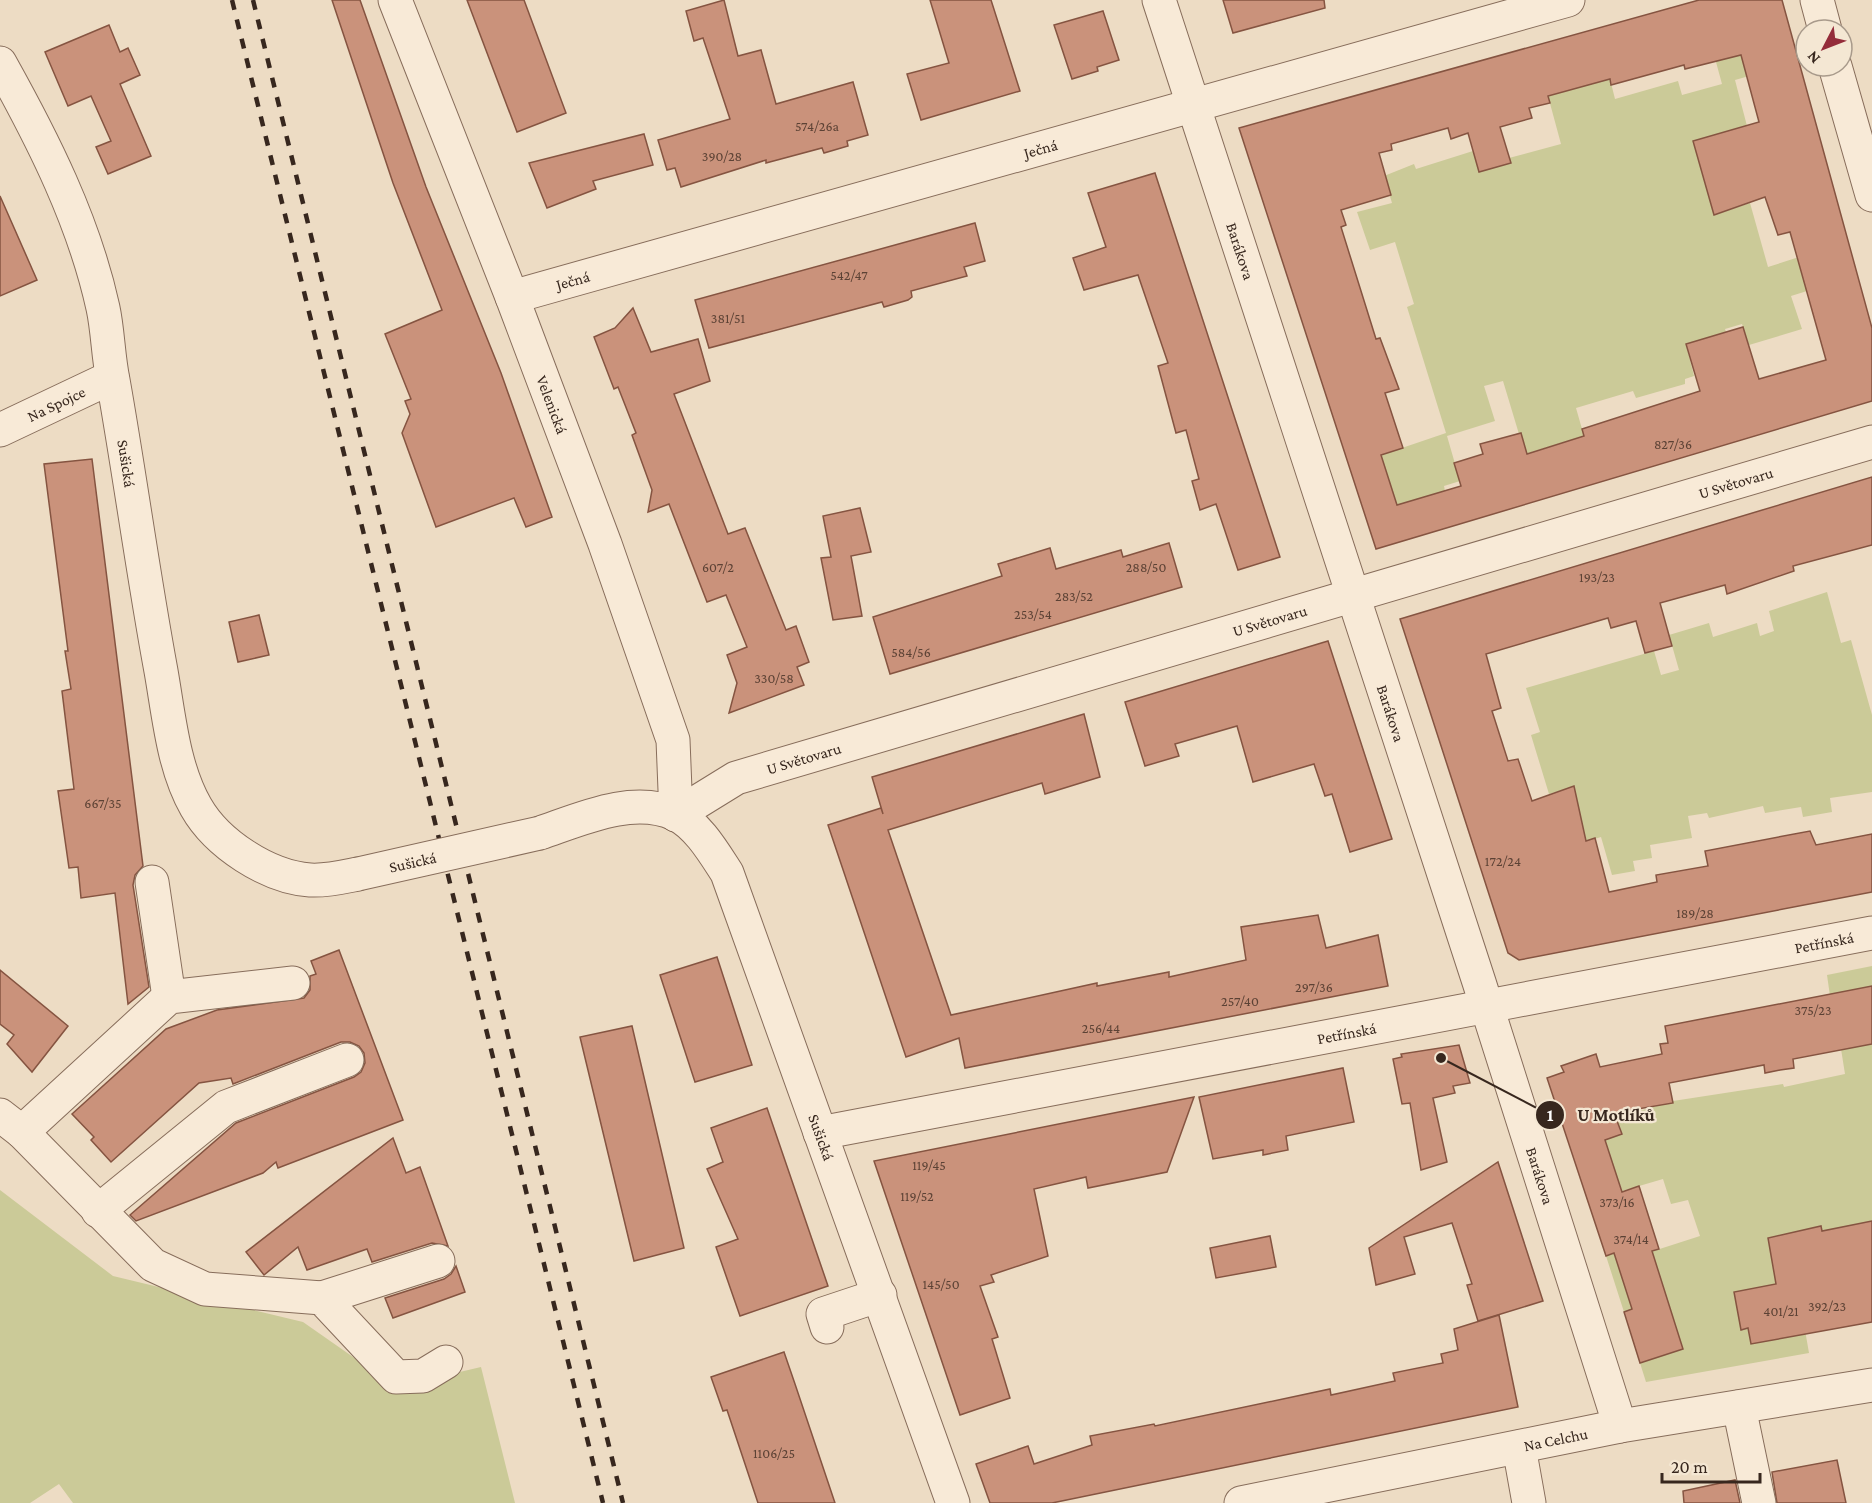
<svg xmlns="http://www.w3.org/2000/svg" width="1872" height="1503" font-family="'Crimson Pro',serif">
	<style>
		.green { fill: #cbca98 }
		.building { fill: #ca927b; stroke: #855441; stroke-width: 1.5; fill-rule: evenodd }
		.lines { fill: none; stroke-linecap: round; stroke-linejoin: round }
		.minor-casing { stroke: #876d5b; stroke-width: 35 }
		.minor { stroke: #f8ead7; stroke-width: 33 }
		.rail { stroke: #37271e; stroke-width: 4.5; stroke-dasharray: 10 10; stroke-linecap: butt }
		.minor-bridge-casing { stroke: #876d5b; stroke-width: 35; stroke-linecap: butt }
		.minor-bridge { stroke: #f8ead7; stroke-width: 33 }
		.labels { text-anchor: middle; stroke-width: 4.5; stroke-linejoin: round; paint-order: stroke }
		.number-label { font-size: 14px; fill: #5c4235 }
		.street-label { font-size: 16px; fill: #37271e; stroke: #f4e7d3 }
		.leader { fill: none; stroke: #37271e; stroke-width: 2 }
		.callout-dot { fill: #37271e; stroke: #f4e7d3; stroke-width: 2 }
		.mark-label { font-size: 18px; text-anchor: middle; font-weight: bold; fill: #fff }
		.callout-label { font-size: 18px; text-anchor: middle; font-weight: bold; fill: #37271e; stroke: #f4e7d3; stroke-width: 4.5; stroke-linejoin: round; paint-order: stroke }
	</style>
	<rect width="100%" height="100%" fill="#eddcc4"/>
	<g class="green">
		<polygon points="1744,42 1799,62 1735,80 1747,126 1694,141 1714,215 1750,203 1768,267 1799,257 1807,291 1791,296 1802,329 1749,345 1742,324 1725,329 1726,332 1686,344 1694,376 1685,379 1685,384 1636,398 1633,391 1576,408 1584,436 1525,454 1503,381 1484,386 1495,421 1447,436 1460,481 1444,486 1445,491 1397,505 1349,466 1446,433 1407,307 1414,304 1395,242 1370,250 1357,212 1392,203 1384,176 1414,164 1416,169 1473,151 1509,158 1561,144 1548,96 1610,79 1615,99 1678,81 1682,95 1722,84 1713,51"/>
		<polygon points="1827,592 1841,643 1851,640 1872,715 1872,792 1830,798 1832,812 1803,817 1801,807 1765,813 1763,806 1709,818 1707,813 1688,816 1692,838 1650,845 1652,858 1633,861 1635,871 1612,875 1601,837 1585,842 1573,787 1549,794 1531,735 1540,732 1526,688 1654,651 1661,675 1679,670 1669,635 1709,623 1713,637 1757,623 1760,636 1774,631 1769,611"/>
		<polygon points="1872,966 1872,991 1830,996 1827,975"/>
		<polygon points="1872,1044 1872,1254 1825,1243 1821,1226 1768,1238 1773,1264 1793,1261 1809,1353 1646,1382 1640,1363 1683,1349 1659,1276 1625,1286 1632,1309 1624,1312 1606,1256 1615,1252 1641,1255 1700,1236 1688,1200 1671,1204 1663,1179 1622,1191 1620,1185 1599,1199 1588,1203 1579,1173 1604,1140 1622,1134 1616,1118 1673,1101 1783,1084 1784,1087 1845,1074 1841,1049"/>
		<polygon points="0,1190 113,1276 303,1322 396,1387 481,1367 515,1503 73,1503 59,1484 30,1503 0,1503"/>
	</g>
	<g class="building">
		<polygon points="332,0 360,0 426,187 501,373 552,517 526,527 514,498 436,527 402,433 410,414 405,401 411,399 385,334 442,310 393,183"/>
		<polygon points="467,0 524,0 566,113 517,132"/>
		<polygon points="724,0 738,56 761,50 776,104 853,82 868,135 847,141 848,146 824,153 822,148 766,163 766,160 681,187 675,168 667,170 658,140 730,119 703,38 694,41 686,11"/>
		<polygon points="930,0 991,0 1020,91 921,120 907,74 949,63"/>
		<polygon points="1223,0 1324,0 1325,8 1233,33"/>
		<path d="M1699 0H1782L1872 328V401L1376 549 1239 128ZM1741 55 1759 122 1693 141 1714 215 1765 197 1778 235 1790 232 1826 360 1759 379 1743 327 1686 344 1700 391 1582 429 1584 436 1527 454 1521 433 1480 444 1483 454 1454 463 1461 486 1397 505 1381 455 1403 448 1385 393 1399 389 1380 338 1376 339 1341 227 1346 225 1341 210 1391 195 1379 153 1392 150 1391 144 1448 128 1451 139 1468 133 1479 172 1511 163 1500 127 1532 118 1529 108 1550 103 1548 96 1610 79 1611 85 1684 65 1685 69Z"/>
		<polygon points="1103,11 1119,60 1097,67 1098,71 1072,79 1054,25"/>
		<polygon points="109,25 120,52 128,48 140,75 120,84 151,156 108,174 96,147 111,141 91,96 68,106 45,52"/>
		<polygon points="644,134 653,165 593,181 596,189 547,208 529,163"/>
		<polygon points="1155,173 1280,557 1238,570 1216,504 1200,510 1192,481 1199,479 1186,430 1176,433 1158,366 1168,363 1138,275 1084,290 1073,258 1106,247 1088,193"/>
		<polygon points="0,196 37,280 0,296"/>
		<polygon points="975,223 985,261 964,267 967,276 911,291 912,297 908,300 884,307 882,302 709,348 695,300"/>
		<polygon points="633,308 651,352 698,339 710,381 674,394 728,534 745,528 786,630 796,626 809,662 797,667 804,685 729,713 737,683 727,655 747,647 726,595 707,602 669,504 648,512 652,490 632,435 636,433 618,387 614,389 594,337 615,328"/>
		<polygon points="92,459 143,866 135,875 133,885 149,987 128,1004 115,893 81,898 78,867 69,868 58,791 74,789 62,691 71,689 65,651 68,651 44,464"/>
		<polygon points="1872,477 1872,545 1793,566 1794,571 1727,594 1725,585 1660,603 1672,646 1645,653 1636,621 1611,628 1608,618 1486,654 1501,708 1492,711 1508,761 1518,759 1532,801 1574,786 1586,841 1595,838 1609,892 1657,882 1656,875 1708,866 1705,851 1810,831 1816,845 1872,834 1872,892 1519,960 1508,953 1400,619"/>
		<polygon points="860,508 871,552 851,556 862,616 833,620 821,558 831,557 823,516"/>
		<polygon points="1169,543 1182,587 890,674 873,617 1002,576 998,564 1050,548 1056,569 1121,550 1123,557"/>
		<polygon points="259,615 269,655 238,662 229,622"/>
		<polygon points="1328,641 1392,839 1350,852 1332,794 1325,796 1314,764 1253,782 1237,726 1175,744 1179,756 1145,766 1125,702"/>
		<polygon points="1084,714 1100,777 1045,794 1042,783 888,830 951,1015 1097,983 1097,986 1169,972 1169,977 1246,960 1241,927 1318,915 1326,948 1378,935 1388,986 965,1068 959,1038 906,1057 828,825 881,808 883,814 872,777"/>
		<polygon points="339,950 403,1120 278,1168 276,1162 263,1173 136,1221 130,1215 236,1123 354,1077 361,1072 365,1063 364,1053 359,1046 350,1042 341,1042 233,1084 231,1078 199,1083 111,1162 91,1140 94,1137 72,1114 166,1029 217,1010 304,998 310,990 310,976 316,974 311,961"/>
		<polygon points="717,957 752,1065 695,1082 660,975"/>
		<polygon points="0,970 68,1026 32,1072 7,1044 14,1035 0,1024"/>
		<polygon points="1872,986 1872,1044 1793,1059 1794,1068 1780,1070 1765,1073 1764,1065 1669,1083 1673,1103 1614,1113 1622,1134 1605,1140 1622,1192 1639,1186 1659,1249 1652,1251 1683,1349 1640,1363 1624,1312 1632,1309 1614,1253 1606,1256 1547,1078 1564,1072 1561,1066 1596,1054 1600,1067 1662,1054 1660,1044 1668,1043 1665,1026"/>
		<polygon points="632,1026 684,1248 634,1261 580,1037"/>
		<polygon points="1459,1045 1470,1083 1453,1086 1455,1093 1433,1098 1447,1162 1421,1170 1410,1103 1402,1104 1393,1059 1402,1057 1401,1054"/>
		<polygon points="1343,1068 1354,1122 1286,1136 1288,1150 1263,1155 1263,1150 1213,1159 1199,1097"/>
		<polygon points="1194,1097 1167,1172 1088,1188 1086,1177 1034,1189 1048,1256 991,1275 994,1282 980,1286 998,1337 992,1339 1010,1398 960,1415 874,1161"/>
		<polygon points="767,1108 828,1286 740,1316 716,1247 738,1239 707,1169 723,1162 711,1128"/>
		<polygon points="393,1138 406,1173 420,1167 448,1246 432,1243 372,1262 367,1249 307,1270 298,1247 264,1275 246,1252"/>
		<polygon points="1498,1162 1543,1301 1478,1321 1467,1285 1472,1284 1452,1223 1404,1237 1415,1274 1376,1285 1369,1248"/>
		<polygon points="1872,1221 1872,1322 1751,1344 1748,1328 1741,1330 1734,1292 1776,1284 1768,1238 1821,1226 1822,1231"/>
		<polygon points="1270,1236 1276,1267 1216,1278 1210,1248"/>
		<polygon points="456,1266 465,1292 393,1318 385,1298 444,1279 451,1274"/>
		<polygon points="1499,1315 1518,1407 1052,1503 990,1503 976,1464 1028,1446 1034,1464 1092,1445 1090,1436 1154,1424 1155,1426 1330,1389 1331,1395 1395,1381 1393,1373 1443,1363 1441,1354 1458,1350 1454,1329"/>
		<polygon points="784,1352 795,1384 835,1503 758,1503 727,1410 723,1411 711,1377"/>
		<polygon points="1837,1460 1846,1503 1777,1503 1772,1472"/>
		<polygon points="1735,1480 1740,1503 1684,1503 1683,1491"/>
	</g>
	<g class="lines">
		<defs>
			<g id="minor">
				<path id="s1" d="M395 0 512 297 605 544 673 740 676 815"/>
				<path id="s2" d="M1159 0 1479 982 1620 1426"/>
				<polyline points="1817,0 1825,30"/>
				<path id="s3" d="M0 63C43 140 84 221 103 308 108 331 108 356 113 380 130 476 143 574 161 671 169 716 173 767 196 807 217 844 268 877 310 880 327 881 343 877 358 874"/>
				<polyline points="1835,66 1872,195"/>
				<path id="s4" d="M512 297 1568 0"/>
				<path id="s5" d="M0 430 112 377"/>
				<path id="s6" d="M676 815 736 778 1872 442"/>
				<path id="s7" d="M540 833C581 819 633 795 675 814 698 825 714 853 727 873L953 1503"/>
				<polyline points="152,882 169,997"/>
				<polyline points="293,983 169,997 22,1132 153,1265 205,1289 322,1298 396,1377 423,1376 446,1362"/>
				<polyline points="0,1115 22,1132"/>
				<path id="s8" d="M820 1133 1872 933"/>
				<polyline points="98,1211 226,1107 347,1060"/>
				<polyline points="322,1298 438,1261"/>
				<polyline points="827,1327 823,1314 880,1295"/>
				<polyline points="1739,1407 1759,1503"/>
				<polyline points="1519,1447 1529,1503"/>
				<path id="s9" d="M1241 1503 1620 1426 1872 1385"/>
			</g>
		</defs>
		<use href="#minor" class="minor-casing"/>
		<use href="#minor" class="minor"/>
		<g class="rail">
			<polyline points="232,0 603,1503"/>
			<polyline points="253,0 623,1503"/>
		</g>
		<defs>
			<g id="minor-bridge">
				<path id="s10" d="M358 874 540 833"/>
			</g>
		</defs>
		<use href="#minor-bridge" class="minor-bridge-casing"/>
		<use href="#minor-bridge" class="minor-bridge"/>
	</g>
	<g class="labels">
		<g class="number-label">
			<text x="817" y="131">574/26a</text>
			<text x="722" y="161">390/28</text>
			<text x="849" y="280">542/47</text>
			<text x="728" y="323">381/51</text>
			<text x="1673" y="449">827/36</text>
			<text x="718" y="572">607/2</text>
			<text x="1146" y="572">288/50</text>
			<text x="1597" y="582">193/23</text>
			<text x="1074" y="601">283/52</text>
			<text x="1033" y="619">253/54</text>
			<text x="911" y="657">584/56</text>
			<text x="774" y="683">330/58</text>
			<text x="103" y="808">667/35</text>
			<text x="1503" y="866">172/24</text>
			<text x="1695" y="918">189/28</text>
			<text x="1314" y="992">297/36</text>
			<text x="1240" y="1006">257/40</text>
			<text x="1813" y="1015">375/23</text>
			<text x="1101" y="1033">256/44</text>
			<text x="929" y="1170">119/45</text>
			<text x="917" y="1201">119/52</text>
			<text x="1617" y="1207">373/16</text>
			<text x="1631" y="1244">374/14</text>
			<text x="941" y="1289">145/50</text>
			<text x="1827" y="1311">392/23</text>
			<text x="1781" y="1316">401/21</text>
			<text x="774" y="1458">1106/25</text>
		</g>
		<g class="street-label">
			<text dy="6" stroke="none"><textPath href="#s4" startOffset="549">Ječná</textPath></text>
			<text dy="6" stroke="none"><textPath href="#s2" startOffset="264">Barákova</textPath></text>
			<text dy="6" stroke="none"><textPath href="#s4" startOffset="63">Ječná</textPath></text>
			<text dy="6" stroke="none"><textPath href="#s1" startOffset="434">Velenická</textPath></text>
			<text dy="6" stroke="none"><textPath href="#s5" startOffset="62">Na Spojce</textPath></text>
			<text dy="6" stroke="none"><textPath href="#s3" startOffset="424">Sušická</textPath></text>
			<text dy="6" stroke="none"><textPath href="#s6" startOffset="1113">U Světovaru</textPath></text>
			<text dy="6" stroke="none"><textPath href="#s6" startOffset="627">U Světovaru</textPath></text>
			<text dy="6" stroke="none"><textPath href="#s2" startOffset="750">Barákova</textPath></text>
			<text dy="6" stroke="none"><textPath href="#s6" startOffset="141">U Světovaru</textPath></text>
			<text dy="6" stroke="none"><textPath href="#s10" startOffset="56">Sušická</textPath></text>
			<text dy="6" stroke="none"><textPath href="#s8" startOffset="1022">Petřínská</textPath></text>
			<text dy="6" stroke="none"><textPath href="#s8" startOffset="536">Petřínská</textPath></text>
			<text dy="6" stroke="none"><textPath href="#s7" startOffset="500">Sušická</textPath></text>
			<text dy="6" stroke="none"><textPath href="#s2" startOffset="1236">Barákova</textPath></text>
			<text dy="6" stroke="none"><textPath href="#s9" startOffset="321">Na Celchu</textPath></text>
		</g>
	</g>
	<path class="leader" d="M1441 1058L1550 1115"/>
	<g class="callout-dot">
		<circle cx="1441" cy="1058" r="6"/>
		<circle cx="1550" cy="1115" r="15"/>
	</g>
	<g class="mark-label">
		<text x="1550" y="1121">1</text>
	</g>
	<g class="callout-label">
		<text x="1616" y="1121">U Motlíků</text>
	</g>
	<g transform="translate(1824 48) rotate(228)"><circle r="28" fill="#f4e7d3" stroke="#a89a8b" stroke-width="1.5"/>
	<path d="M0-4.5L10 22L0 15L-10 22Z" fill="#942c3a"/>
	<text y="-9" font-size="16" font-weight="bold" text-anchor="middle" fill="#37271e">N</text>
	</g>
	<path d="M1662 1473v9h98v-9" fill="none" stroke="#37271e" stroke-width="3"/>
	<text x="1671" y="1473" font-size="18" fill="#37271e" stroke="#f4e7d3" stroke-width="4.5" paint-order="stroke">20 m</text>
</svg>
